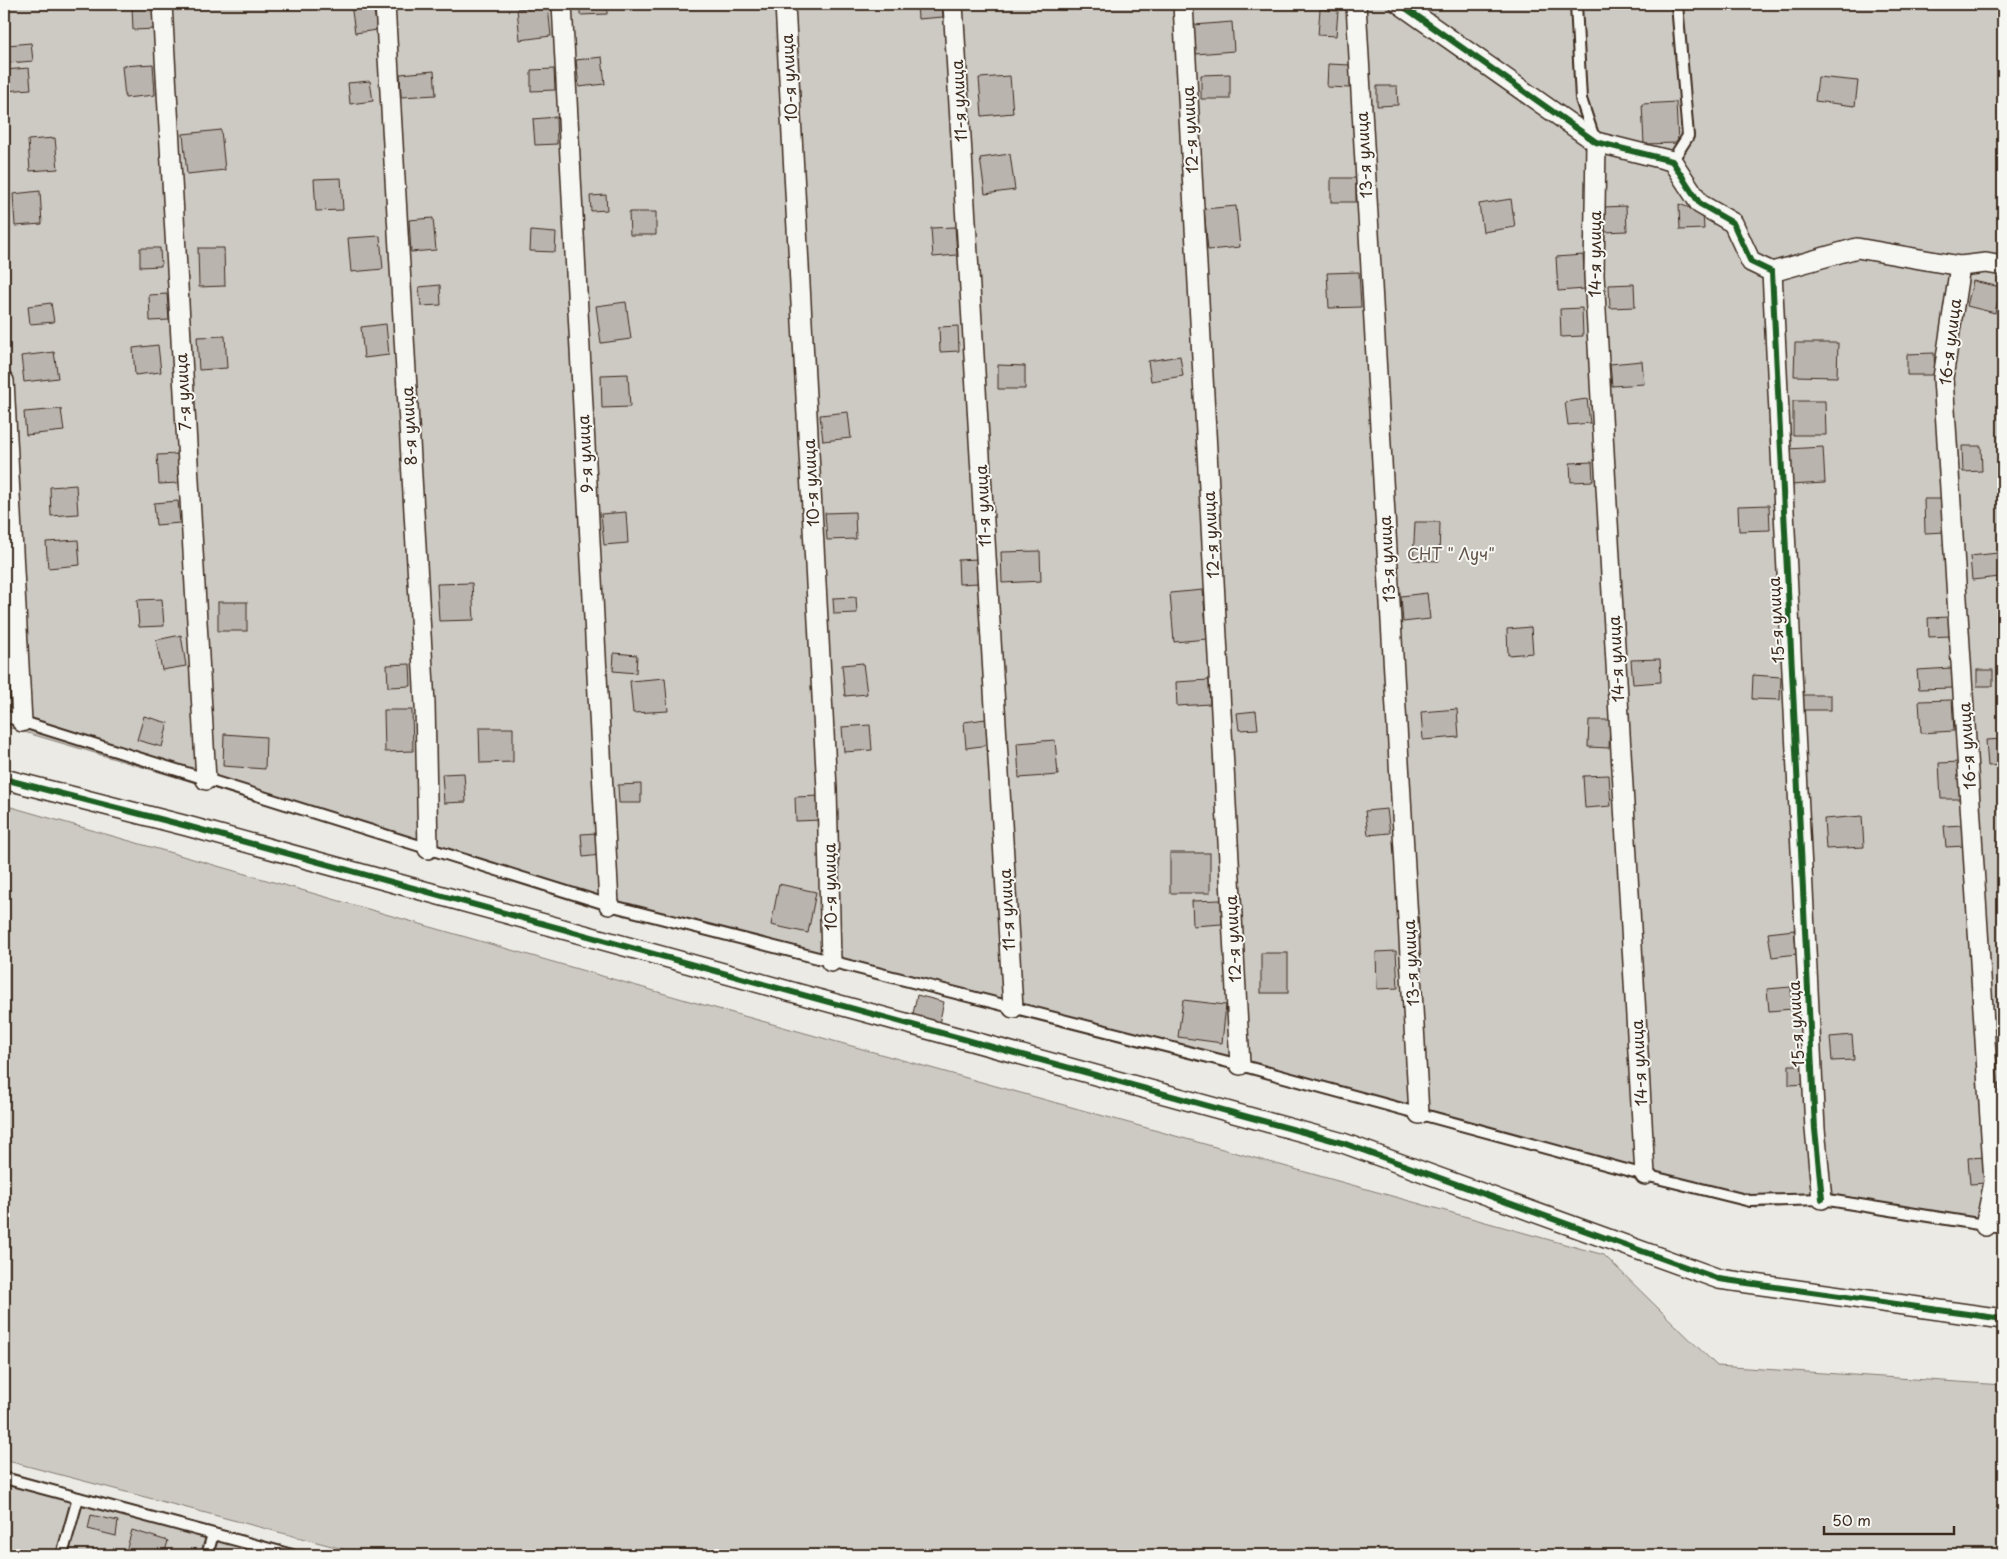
<svg xmlns="http://www.w3.org/2000/svg" width="2007" height="1559" font-family="'Playpen Sans',sans-serif">
	<style>
		.green { fill: #cdcac4; stroke: #847a71 }
		.building { fill: #bab4ae; stroke: #3b2a1e }
		.lines { fill: none; stroke-linecap: round; stroke-linejoin: round }
		.service-casing { stroke: #3b2a1e; stroke-width: 14 }
		.minor-casing { stroke: #3b2a1e; stroke-width: 22 }
		.service { stroke: #f6f6f2; stroke-width: 10 }
		.minor { stroke: #f6f6f2; stroke-width: 19 }
		.cycleway-casing { stroke: #f6f6f2; stroke-width: 9 }
		.cycleway { stroke: #1b5e20; stroke-width: 6 }
		.labels { text-anchor: middle; stroke-width: 4; stroke-linejoin: round; paint-order: stroke }
		.street-label { font-size: 16px; fill: #3b2a1e; stroke: #f6f6f2 }
		.park-label { font-size: 16px; fill: #605248; stroke: #f6f6f2 }
	</style>
	<rect width="100%" height="100%" fill="#ebeae5"/>
	<filter id="ink" filterUnits="userSpaceOnUse"><feTurbulence type="fractalNoise" baseFrequency=".02" numOctaves="2"/><feDisplacementMap in="SourceGraphic" scale="10" xChannelSelector="R" yChannelSelector="G"/><feConvolveMatrix kernelMatrix="1 2 1 2 8 2 1 2 1" color-interpolation-filters="sRGB"/></filter>
	<g filter="url(#ink)">
		<g class="green">
			<polygon points="4,4 2003,4 2003,1231 1828,1204 1756,1208 1494,1134 607,905 4,726"/>
			<polygon points="4,805 686,1000 1604,1255 1717,1366 2003,1385 2003,1555 366,1555 4,1460"/>
			<polygon points="4,1471 46,1483 317,1555 4,1555"/>
		</g>
		<g class="building">
			<polygon points="351,4 373,4 377,30 355,33"/>
			<polygon points="580,4 607,4 607,14 580,15"/>
			<polygon points="917,4 942,4 943,17 918,19"/>
			<polygon points="157,6 157,29 133,30 132,7"/>
			<polygon points="548,6 551,36 520,40 517,9"/>
			<polygon points="1320,9 1338,11 1336,36 1318,35"/>
			<polygon points="1232,22 1234,51 1196,54 1194,25"/>
			<polygon points="31,43 33,61 9,63 7,45"/>
			<polygon points="602,57 605,84 579,87 576,60"/>
			<polygon points="153,64 155,95 125,98 122,66"/>
			<polygon points="1328,64 1351,65 1350,88 1327,87"/>
			<polygon points="29,68 31,89 5,91 4,70"/>
			<polygon points="554,69 555,90 531,91 531,70"/>
			<polygon points="434,71 436,95 401,97 400,74"/>
			<polygon points="1230,74 1230,99 1201,99 1201,75"/>
			<polygon points="1010,76 1013,113 982,116 979,78"/>
			<polygon points="1818,77 1858,81 1855,106 1815,101"/>
			<polygon points="370,81 373,101 350,104 348,83"/>
			<polygon points="1377,86 1397,86 1398,105 1377,106"/>
			<polygon points="1676,102 1678,143 1644,144 1642,104"/>
			<polygon points="556,117 557,144 535,145 533,119"/>
			<polygon points="221,130 225,170 187,174 183,134"/>
			<polygon points="55,138 58,169 30,171 28,140"/>
			<polygon points="1010,154 1015,190 985,194 980,158"/>
			<polygon points="341,178 343,210 316,211 314,179"/>
			<rect x="1331" y="178" width="25" height="24"/>
			<polygon points="40,191 42,224 15,226 13,194"/>
			<polygon points="606,195 607,210 591,211 590,196"/>
			<polygon points="1511,199 1515,227 1483,232 1479,204"/>
			<polygon points="1679,204 1703,213 1704,229 1680,230"/>
			<polygon points="1236,206 1240,247 1208,250 1204,209"/>
			<polygon points="1626,206 1627,231 1605,232 1604,207"/>
			<polygon points="629,212 656,212 656,235 630,235"/>
			<polygon points="433,218 436,250 411,252 409,220"/>
			<polygon points="955,227 957,255 933,257 931,228"/>
			<polygon points="531,231 556,233 555,252 530,251"/>
			<polygon points="380,236 383,269 351,272 348,238"/>
			<polygon points="140,248 160,248 161,266 140,267"/>
			<polygon points="198,248 224,248 225,286 199,287"/>
			<polygon points="1583,255 1585,289 1558,291 1556,257"/>
			<polygon points="1359,272 1361,307 1329,308 1327,273"/>
			<polygon points="1973,281 2001,287 1995,313 1967,306"/>
			<polygon points="1634,284 1635,307 1610,308 1609,285"/>
			<polygon points="440,285 441,305 421,306 419,287"/>
			<polygon points="167,294 169,320 150,321 149,295"/>
			<polygon points="626,302 631,339 601,343 596,306"/>
			<polygon points="51,303 54,322 30,324 28,306"/>
			<polygon points="1582,308 1583,336 1561,337 1560,309"/>
			<polygon points="386,324 389,355 364,358 361,327"/>
			<polygon points="958,326 959,351 940,352 939,327"/>
			<polygon points="225,336 227,368 199,370 197,337"/>
			<polygon points="1795,343 1838,343 1837,377 1794,376"/>
			<polygon points="158,345 161,372 135,375 133,348"/>
			<polygon points="54,352 58,378 24,382 21,356"/>
			<polygon points="1934,353 1935,375 1907,375 1907,354"/>
			<polygon points="1180,356 1183,376 1151,381 1148,361"/>
			<polygon points="1642,361 1644,384 1612,386 1610,364"/>
			<polygon points="998,365 1025,366 1025,389 998,389"/>
			<polygon points="628,374 630,407 602,408 601,375"/>
			<polygon points="1587,399 1590,423 1568,425 1565,402"/>
			<polygon points="1793,401 1825,401 1826,435 1793,435"/>
			<polygon points="61,409 64,431 26,435 24,412"/>
			<polygon points="848,412 851,438 823,441 820,415"/>
			<polygon points="1962,446 1981,446 1982,471 1963,472"/>
			<polygon points="1823,447 1825,483 1790,485 1787,449"/>
			<polygon points="178,454 179,483 159,484 157,455"/>
			<polygon points="1592,462 1593,481 1571,482 1570,463"/>
			<polygon points="76,485 78,514 51,516 50,487"/>
			<polygon points="1924,499 1944,499 1945,532 1925,533"/>
			<polygon points="178,501 180,523 156,525 154,503"/>
			<polygon points="1769,505 1770,530 1739,531 1738,506"/>
			<polygon points="626,512 628,543 604,545 601,514"/>
			<polygon points="855,512 856,539 827,540 825,513"/>
			<polygon points="1415,522 1440,522 1439,561 1413,560"/>
			<polygon points="78,540 80,565 48,568 46,542"/>
			<polygon points="1040,551 1041,581 1002,583 1001,552"/>
			<polygon points="1998,553 2000,577 1972,580 1970,556"/>
			<polygon points="977,559 979,583 959,584 958,560"/>
			<polygon points="472,583 474,620 439,621 437,584"/>
			<polygon points="1203,590 1207,639 1174,642 1170,593"/>
			<polygon points="1427,593 1430,619 1403,622 1401,596"/>
			<polygon points="856,597 857,613 834,614 833,598"/>
			<polygon points="162,599 164,626 139,627 137,600"/>
			<rect x="218" y="602" width="29" height="29"/>
			<polygon points="1949,617 1950,636 1929,637 1928,618"/>
			<polygon points="1531,627 1533,653 1508,655 1507,629"/>
			<polygon points="181,635 186,666 162,670 156,640"/>
			<polygon points="614,653 637,655 636,673 613,671"/>
			<polygon points="1660,659 1661,682 1633,684 1631,660"/>
			<polygon points="863,663 867,694 845,696 842,665"/>
			<polygon points="410,664 411,686 388,687 387,665"/>
			<polygon points="1952,668 1953,688 1919,689 1917,670"/>
			<rect x="1977" y="670" width="16" height="16"/>
			<polygon points="1753,675 1781,677 1780,700 1752,699"/>
			<polygon points="665,678 668,711 633,713 630,681"/>
			<polygon points="1209,680 1210,704 1177,706 1176,682"/>
			<rect x="1800" y="695" width="31" height="15"/>
			<polygon points="1952,700 1954,731 1921,733 1919,701"/>
			<polygon points="1457,709 1459,737 1423,740 1421,712"/>
			<polygon points="384,710 412,710 413,751 385,752"/>
			<polygon points="1256,711 1258,729 1239,730 1237,713"/>
			<polygon points="144,716 168,723 162,747 137,740"/>
			<polygon points="986,719 989,745 966,748 964,722"/>
			<polygon points="1589,720 1610,720 1609,748 1588,747"/>
			<polygon points="870,725 872,750 844,752 842,727"/>
			<polygon points="479,728 513,728 513,762 480,763"/>
			<polygon points="224,734 266,737 265,769 223,766"/>
			<polygon points="2003,739 2003,765 1988,766 1986,740"/>
			<polygon points="1055,740 1058,775 1019,778 1017,743"/>
			<polygon points="1960,762 1962,799 1941,799 1939,763"/>
			<polygon points="464,773 466,802 444,803 442,774"/>
			<polygon points="1609,775 1611,806 1585,808 1583,776"/>
			<polygon points="641,784 641,803 619,803 618,785"/>
			<polygon points="821,796 821,820 796,821 795,797"/>
			<polygon points="1387,809 1390,833 1368,835 1365,811"/>
			<polygon points="1862,816 1864,847 1826,849 1824,819"/>
			<polygon points="1963,825 1965,846 1946,847 1944,826"/>
			<polygon points="598,833 600,855 583,857 581,834"/>
			<rect x="1170" y="853" width="40" height="40"/>
			<polygon points="779,884 816,892 808,933 771,925"/>
			<polygon points="1221,900 1222,924 1193,926 1192,901"/>
			<polygon points="1794,930 1797,954 1772,957 1768,933"/>
			<polygon points="1396,951 1398,988 1377,989 1376,952"/>
			<rect x="1261" y="953" width="27" height="40"/>
			<polygon points="1791,987 1792,1009 1769,1011 1767,989"/>
			<polygon points="917,995 944,1002 939,1024 912,1018"/>
			<polygon points="1183,1000 1226,1005 1222,1043 1178,1037"/>
			<polygon points="1852,1035 1854,1060 1832,1061 1830,1037"/>
			<polygon points="1789,1065 1806,1065 1807,1084 1789,1085"/>
			<polygon points="1985,1157 1987,1183 1970,1184 1968,1158"/>
			<polygon points="91,1515 118,1521 116,1536 88,1529"/>
			<polygon points="132,1530 168,1541 164,1555 125,1555"/>
		</g>
		<g class="lines">
			<defs>
				<g id="service">
					<polyline points="1576,4 1581,99 1594,138"/>
					<polyline points="1672,161 1688,136 1677,4"/>
					<polyline points="4,716 609,905 1240,1065 1645,1175 1750,1201 1822,1199 2003,1228"/>
					<polyline points="4,1478 292,1555"/>
					<polyline points="62,1555 78,1498"/>
					<polyline points="207,1555 213,1534"/>
				</g>
				<g id="minor">
					<polyline points="162,4 206,780"/>
					<polyline points="385,4 425,704 428,849"/>
					<polyline points="562,4 609,905"/>
					<polyline points="785,4 827,789 831,962"/>
					<polyline points="953,4 1013,1008"/>
					<polyline points="1183,4 1240,1065"/>
					<polyline points="1356,4 1419,1114"/>
					<polyline points="1400,4 1596,142 1672,161 1700,204 1733,223 1751,262 1772,272 1815,1129 1822,1199"/>
					<polyline points="1596,142 1594,275 1645,1175"/>
					<polyline points="1960,266 1943,378 1994,1182 1985,1226"/>
					<polyline points="1772,272 1857,248 1960,266 1986,263 2003,266"/>
					<polyline points="4,381 22,722"/>
					<polyline points="4,779 187,826 1343,1143 1719,1279 2003,1319"/>
				</g>
			</defs>
			<use href="#service" class="service-casing"/>
			<use href="#minor" class="minor-casing"/>
			<use href="#service" class="service"/>
			<use href="#minor" class="minor"/>
			<defs>
				<g id="cycleway">
					<polyline points="1400,4 1596,142 1672,161 1700,204 1733,223 1751,262 1772,272 1815,1129 1822,1199"/>
					<polyline points="4,779 187,826 1343,1143 1719,1279 2003,1319"/>
				</g>
			</defs>
			<use href="#cycleway" class="cycleway-casing"/>
			<use href="#cycleway" class="cycleway"/>
		</g>
	</g>
	<g class="labels">
		<g class="street-label">
			<text transform="translate(789 78) rotate(-93)" y="6">10-я улица</text>
			<text transform="translate(959 101) rotate(-93)" y="6">11-я улица</text>
			<text transform="translate(1190 130) rotate(-93)" y="6">12-я улица</text>
			<text transform="translate(1364 155) rotate(-93)" y="6">13-я улица</text>
			<text transform="translate(1595 254) rotate(-90)" y="6">14-я улица</text>
			<text transform="translate(1950 342) rotate(-83)" y="6">16-я улица</text>
			<text transform="translate(183 392) rotate(-93)" y="6">7-я улица</text>
			<text transform="translate(409 426) rotate(-93)" y="6">8-я улица</text>
			<text transform="translate(585 454) rotate(-93)" y="6">9-я улица</text>
			<text transform="translate(811 483) rotate(-93)" y="6">10-я улица</text>
			<text transform="translate(983 506) rotate(-93)" y="6">11-я улица</text>
			<text transform="translate(1211 535) rotate(-93)" y="6">12-я улица</text>
			<text transform="translate(1387 559) rotate(-93)" y="6">13-я улица</text>
			<text transform="translate(1776 620) rotate(-93)" y="6">15-я улица</text>
			<text transform="translate(1616 659) rotate(-93)" y="6">14-я улица</text>
			<text transform="translate(1967 746) rotate(-94)" y="6">16-я улица</text>
			<text transform="translate(830 887) rotate(-91)" y="6">10-я улица</text>
			<text transform="translate(1007 910) rotate(-93)" y="6">11-я улица</text>
			<text transform="translate(1233 939) rotate(-93)" y="6">12-я улица</text>
			<text transform="translate(1411 963) rotate(-93)" y="6">13-я улица</text>
			<text transform="translate(1796 1024) rotate(-93)" y="6">15-я улица</text>
			<text transform="translate(1639 1063) rotate(-93)" y="6">14-я улица</text>
		</g>
		<g class="park-label">
			<text x="1451" y="560">СНТ " Луч"</text>
		</g>
	</g>
	<rect width="2007" height="1559" fill="none" stroke="#f6f6f2" stroke-width="20"/>
	<rect x="10" y="10" width="1987" height="1539" fill="none" stroke="#3b2a1e" stroke-width="2" filter="url(#ink)"/>
	<path d="M1824 1526v8h130v-8" fill="none" stroke="#3b2a1e" stroke-width="2.5"/>
	<text x="1832" y="1526" font-size="15" fill="#3b2a1e" stroke="#f6f6f2" stroke-width="4" paint-order="stroke">50 m</text>
</svg>
